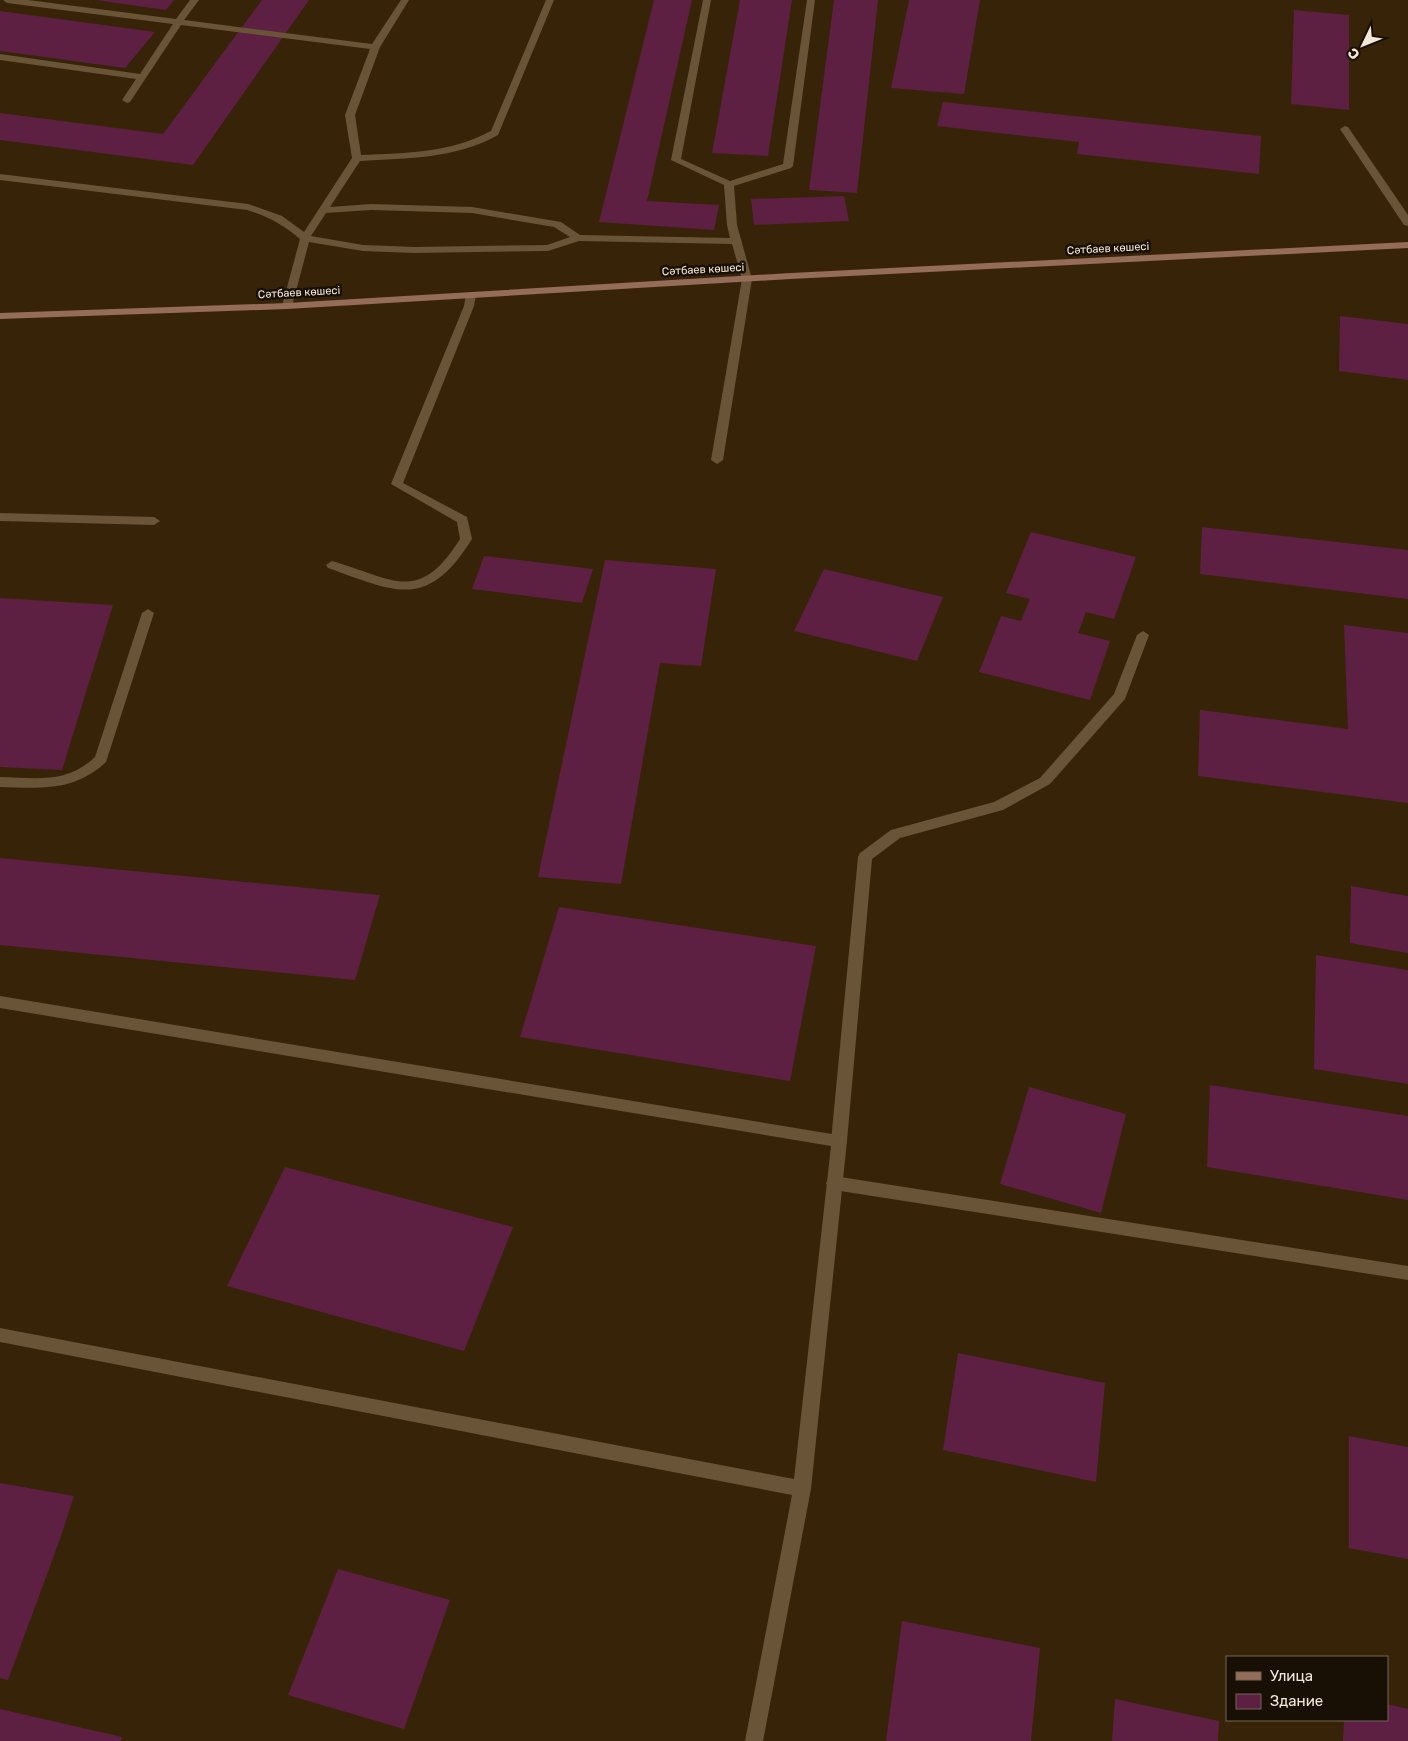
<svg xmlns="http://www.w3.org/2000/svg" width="1408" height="1741" font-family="Rubik,sans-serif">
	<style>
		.building { fill: #5d1f42 }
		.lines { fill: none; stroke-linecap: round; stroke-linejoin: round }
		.service { fill: #695438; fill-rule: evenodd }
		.minor { fill: #695438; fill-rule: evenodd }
		.secondary { fill: #946c57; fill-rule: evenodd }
		.labels { text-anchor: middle; stroke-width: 5; stroke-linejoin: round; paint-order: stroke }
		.far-street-label { font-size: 11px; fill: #f4e7d7; stroke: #181005 }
	</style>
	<rect width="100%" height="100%" fill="#372408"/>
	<g class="building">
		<polygon points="95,0 174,0 166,10"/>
		<polygon points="262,0 309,0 193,165 0,140 0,113 163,134"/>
		<polygon points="654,0 692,0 647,201 719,205 714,230 599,222"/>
		<polygon points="740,0 792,0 768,156 712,153"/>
		<polygon points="834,0 878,0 857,193 809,190"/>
		<polygon points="909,0 980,0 964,94 891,88"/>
		<polygon points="1294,10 1349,15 1349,110 1291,104"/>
		<polygon points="0,11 155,32 125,68 0,51"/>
		<polygon points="943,102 1261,136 1259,174 1077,154 1079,142 937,126"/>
		<polygon points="844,196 849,221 754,225 751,199"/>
		<polygon points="1340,316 1408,324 1408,380 1339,371"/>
		<polygon points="1202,527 1408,550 1408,599 1200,574"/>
		<polygon points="1031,532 1136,557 1114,619 1086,612 1078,633 1110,641 1090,700 979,672 1001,616 1021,621 1030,599 1006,593"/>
		<polygon points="484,556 593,569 582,603 472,589"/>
		<polygon points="605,560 716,569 701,666 660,663 621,884 538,877"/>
		<polygon points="824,569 943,597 917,661 794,631"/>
		<polygon points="0,598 113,605 62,770 0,767"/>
		<polygon points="1344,625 1408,633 1408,803 1198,776 1200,710 1348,729"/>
		<polygon points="0,858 380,895 355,980 0,945"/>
		<polygon points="1351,886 1408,896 1408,953 1350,943"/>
		<polygon points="559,907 816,946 790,1081 520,1037"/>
		<polygon points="1316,955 1408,970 1408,1084 1314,1069"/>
		<polygon points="1210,1085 1408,1116 1408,1200 1207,1167"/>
		<polygon points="1029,1087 1126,1114 1101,1213 1000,1184"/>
		<polygon points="285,1167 513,1227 464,1351 227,1286"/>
		<polygon points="958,1353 1105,1383 1096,1482 943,1450"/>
		<polygon points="1349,1436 1408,1447 1408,1559 1349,1548"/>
		<polygon points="0,1483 74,1496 60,1539 8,1680 0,1678"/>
		<polygon points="338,1569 450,1600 404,1729 288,1695"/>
		<polygon points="902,1621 1040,1648 1031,1741 886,1741"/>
		<polygon points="1115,1699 1219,1721 1218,1741 1112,1741"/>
		<polygon points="1387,1704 1408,1709 1408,1741 1343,1741 1344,1720 1387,1720"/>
		<polygon points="0,1709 122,1737 121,1741 0,1741"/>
	</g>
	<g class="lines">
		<g class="service">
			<path d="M3 0H28L176 19 190 0H199L184 20 372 44 401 0H409L380 47 355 115 361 155C407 153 450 153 491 131L546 0H554L498 135C455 159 408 158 360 161L330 207 371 204 472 207 561 222 580 235 730 238 727 225 724 185 671 160 703 0H711L681 159 730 181 783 164 807 0H815L793 166 791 168 734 186 737 225 752 279 723 460 717 464 711 460 742 279 732 244 579 241 548 251 414 253 363 251 309 242 292 306 287 309 283 308 282 306 300 239C284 225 267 216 247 210L0 180V174L248 204 282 216 304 232 352 158 345 115 370 49 181 25 130 102 127 103 122 100 136 79 0 60V54L140 74 173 24 7 3ZM371 210 472 213 554 227 570 237 547 245 414 247 363 245 311 236 326 213Z"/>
			<polygon points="1345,126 1348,127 1408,215 1408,226 1404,225 1340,129"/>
			<path d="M471 292 476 295 474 306 403 483 467 517 472 539C427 611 396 592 328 568L326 565 332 561C392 578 418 606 460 539L457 522 391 484 464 306 466 295Z"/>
			<polygon points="0,513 154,517 160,521 154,525 0,521"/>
			<path d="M148 609 154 613 106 762C74 792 40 788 0 787V777C36 778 67 784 95 757L142 613Z"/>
			<polygon points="1143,631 1149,635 1125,699 1050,784 1003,810 900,838 872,859 847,1141 844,1146 839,1147 834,1146 831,1141 858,857 860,853 891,830 994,802 1040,778 1114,694 1137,635"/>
			<polygon points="834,1176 1408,1266 1408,1280 834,1190 829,1188 826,1183 829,1178"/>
		</g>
		<polygon class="minor" points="0,996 844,1136 847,1141 811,1489 763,1741 745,1741 792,1495 0,1342 0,1328 794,1479 831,1146 0,1008"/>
		<polygon class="secondary" points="1408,242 1408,248 791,279 287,309 0,319 0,313 287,303 791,273"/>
	</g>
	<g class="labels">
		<g class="far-street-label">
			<text transform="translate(1108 248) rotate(-3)" y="4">Сәтбаев көшесі</text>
			<text transform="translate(703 269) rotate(-3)" y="4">Сәтбаев көшесі</text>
			<text transform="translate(299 292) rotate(-3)" y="4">Сәтбаев көшесі</text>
		</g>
	</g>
	<rect x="1226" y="1656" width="162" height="65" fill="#181005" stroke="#706659"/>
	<rect x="1236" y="1672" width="25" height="8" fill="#946c57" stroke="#706659"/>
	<text x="1270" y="1681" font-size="15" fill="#f4e7d7">Улица</text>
	<rect x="1236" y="1694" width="25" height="15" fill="#5d1f42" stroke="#706659"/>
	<text x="1270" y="1706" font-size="15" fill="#f4e7d7">Здание</text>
	<g transform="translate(1363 45) rotate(227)" stroke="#181005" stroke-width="4" paint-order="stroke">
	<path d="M0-4L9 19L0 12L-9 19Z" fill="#f4e7d7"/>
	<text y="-8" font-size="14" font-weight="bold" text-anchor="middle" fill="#f4e7d7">С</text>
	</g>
</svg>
